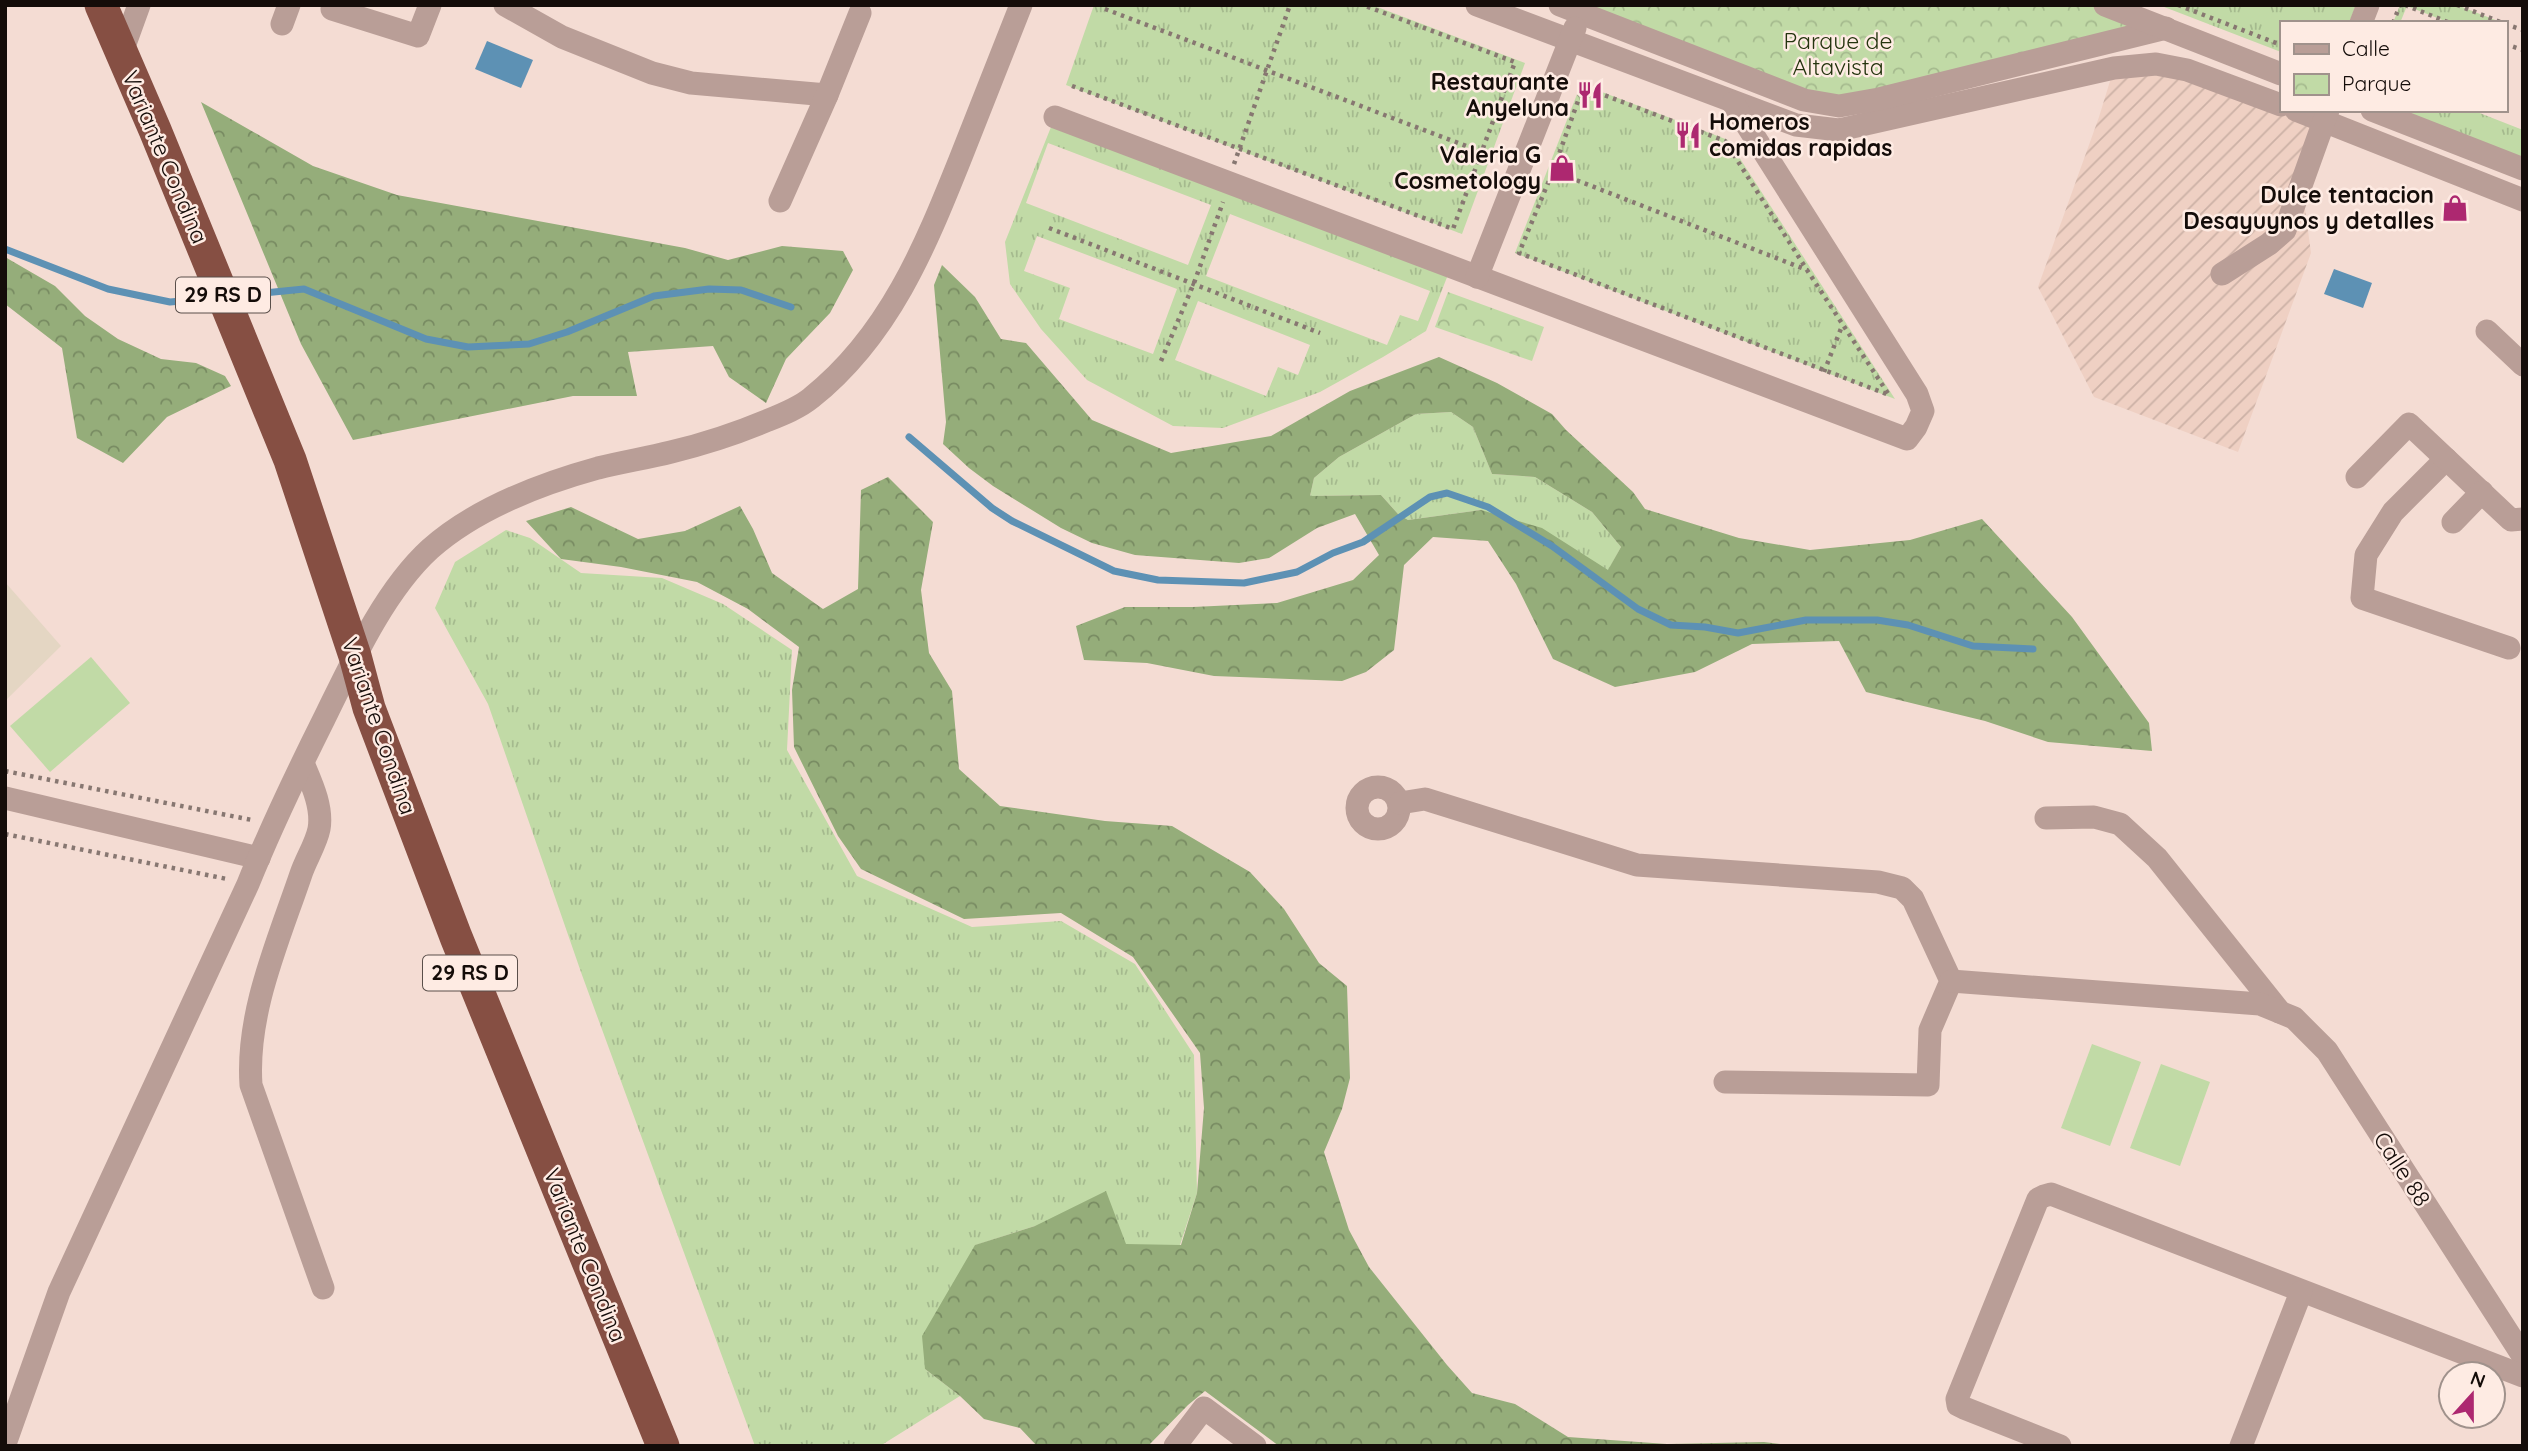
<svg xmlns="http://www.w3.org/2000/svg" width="2528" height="1451" font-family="Quicksand,sans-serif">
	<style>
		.industrial { fill: url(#industrial-furrows) }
		.education { fill: #e4d6c3 }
		.grass { fill: url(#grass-tufts); fill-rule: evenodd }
		.forest { fill: url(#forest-crowns); fill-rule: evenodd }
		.park { fill: url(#park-crowns) }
		.pitch { fill: #c1daa6 }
		.water { fill: #5d91b4 }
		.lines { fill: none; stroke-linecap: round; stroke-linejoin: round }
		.stream { stroke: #5d91b4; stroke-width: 7 }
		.path { stroke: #877771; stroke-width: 4.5; stroke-dasharray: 3.5 5; stroke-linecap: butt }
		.minor { stroke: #b99e97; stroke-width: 23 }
		.highway { stroke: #864f43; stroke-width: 33 }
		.labels { text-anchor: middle; stroke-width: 5; stroke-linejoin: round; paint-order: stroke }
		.shield { fill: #feebe3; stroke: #5a4f4a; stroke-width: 2 }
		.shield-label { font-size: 21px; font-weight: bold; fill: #140c09 }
		.park-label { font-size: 23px; fill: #24340e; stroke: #feebe3 }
		.poi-label { font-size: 23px; font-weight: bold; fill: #140c09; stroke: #feebe3; text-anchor: end }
		.street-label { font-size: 23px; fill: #140c09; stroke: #feebe3 }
	</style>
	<defs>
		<pattern id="industrial-furrows" width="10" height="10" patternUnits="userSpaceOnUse" patternTransform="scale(1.75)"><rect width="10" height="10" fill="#efd0c3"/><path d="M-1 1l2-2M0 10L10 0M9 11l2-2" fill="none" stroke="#ccb1a6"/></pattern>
		<pattern id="grass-tufts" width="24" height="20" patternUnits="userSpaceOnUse" patternTransform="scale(1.75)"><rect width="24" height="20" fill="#c1daa6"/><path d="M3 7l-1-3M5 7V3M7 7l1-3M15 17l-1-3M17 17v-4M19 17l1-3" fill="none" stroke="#a5ba8e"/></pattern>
		<pattern id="forest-crowns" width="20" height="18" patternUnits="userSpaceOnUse" patternTransform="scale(1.75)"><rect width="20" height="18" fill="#95ad7a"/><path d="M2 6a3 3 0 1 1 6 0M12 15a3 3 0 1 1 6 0" fill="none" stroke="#788b62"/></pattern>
		<pattern id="park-crowns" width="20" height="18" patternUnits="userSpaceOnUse" patternTransform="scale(1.75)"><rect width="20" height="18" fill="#c1daa6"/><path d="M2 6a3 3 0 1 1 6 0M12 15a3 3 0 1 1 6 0" fill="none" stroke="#a5ba8e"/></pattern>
	</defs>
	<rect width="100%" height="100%" fill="#f4dcd3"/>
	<polygon class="industrial" points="2156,64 2324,121 2302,186 2311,253 2238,452 2094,397 2038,287 2099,117 2114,68"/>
	<polygon class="education" points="5,582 61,646 5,701"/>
	<g class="grass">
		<polygon points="1094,5 1372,5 1525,63 1462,234 1066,85"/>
		<polygon points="2159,5 2356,5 2349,23 2281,23 2281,52"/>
		<polygon points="2400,5 2457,5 2503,23 2450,23 2407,6 2400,23 2393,23"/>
		<polygon points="1581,84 1728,140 1895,399 1515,253"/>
		<polygon points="2372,110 2472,110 2523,130 2523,169"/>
		<path d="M1055 117 1451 267 1426 331 1383 357 1320 392 1223 428 1173 426 1087 380 1041 329 1010 284 1005 242ZM1048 143 1211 205 1188 265 1026 203ZM1230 214 1430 291 1418 321 1400 315 1387 345 1206 276ZM1037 236 1177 289 1153 354 1059 319 1070 288 1024 271ZM1198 301 1310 345 1298 375 1278 367 1266 396 1175 360Z"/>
		<polygon points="1451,412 1473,427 1492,474 1535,477 1592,512 1621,547 1608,571 1481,510 1408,520 1398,514 1381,495 1310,496 1314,478 1339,457 1416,414"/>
		<polygon points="506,530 530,538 581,573 662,578 723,604 792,650 787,750 857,876 972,927 1061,921 1135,964 1194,1055 1197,1193 1180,1245 1126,1245 1035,1226 976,1245 925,1369 960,1396 880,1446 755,1446 582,975 488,704 435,608 455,562"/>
	</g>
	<g class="forest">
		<polygon points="201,102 313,166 397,195 685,248 728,260 782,246 843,251 853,270 830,313 786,359 766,403 729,377 713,346 628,352 637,396 573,396 353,440 301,344"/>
		<polygon points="5,257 55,286 85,316 118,339 161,359 196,363 225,376 231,386 167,417 123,463 77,438 62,348 5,304"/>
		<path d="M942 265 975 297 1001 339 1026 343 1092 420 1171 453 1271 436 1350 391 1439 357 1497 383 1552 414 1566 430 1633 492 1645 509 1739 538 1810 550 1910 540 1982 519 2072 617 2149 723 2152 751 2048 742 1985 721 1866 692 1839 641 1752 644 1695 672 1615 687 1553 659 1516 584 1488 541 1433 537 1404 565 1394 650 1366 672 1342 681 1214 676 1147 663 1084 660 1076 626 1125 607H1193L1277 603 1353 580 1379 555 1355 514 1317 528 1269 558 1239 563 1135 555 1092 543 1061 528 993 486 969 468 943 444 946 422 934 285ZM1451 412 1473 427 1492 474 1535 477 1592 512 1621 547 1608 570 1542 528 1481 510 1408 520 1398 514 1381 495 1310 496 1314 478 1339 457 1416 414Z"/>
		<polygon points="888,477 933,522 921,590 929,653 952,691 959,769 1000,806 1105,821 1172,826 1250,872 1284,909 1319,963 1347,986 1350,1078 1342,1109 1324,1152 1349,1230 1369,1267 1447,1365 1472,1393 1515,1404 1568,1437 1667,1444 1764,1442 1797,1446 1279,1446 1205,1391 1188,1405 1148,1446 1037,1446 1020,1428 984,1419 960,1396 925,1369 922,1336 975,1245 1035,1226 1106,1191 1126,1244 1181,1245 1197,1193 1204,1108 1200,1053 1133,957 1061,913 964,919 861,869 838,836 794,747 792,690 799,647 748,609 697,582 621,567 561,559 526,521 571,507 638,539 685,531 740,506 753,529 772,573 823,609 858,589 861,490"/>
	</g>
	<g class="park">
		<polygon points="1584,5 2105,5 2166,28 1839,106"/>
		<polygon points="1448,292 1544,327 1532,361 1435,327"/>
	</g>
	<g class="pitch">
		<polygon points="91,657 130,703 50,772 10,726"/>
		<polygon points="2092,1044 2141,1062 2110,1146 2061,1128"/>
		<polygon points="2161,1064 2210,1082 2180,1166 2130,1148"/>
	</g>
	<g class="water">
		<polygon points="487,41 533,60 521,88 475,69"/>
		<polygon points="2334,269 2372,283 2363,308 2324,294"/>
	</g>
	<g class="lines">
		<g class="stream">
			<polyline points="5,249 108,289 170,302 215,298"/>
			<polyline points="234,296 304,289 426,339 468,347 529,344 567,332 654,296 709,289 741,290 791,307"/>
			<polyline points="909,437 992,508 1012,521 1114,571 1158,580 1244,583 1297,572 1333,553 1363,542 1430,497 1447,493 1488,507 1552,546 1638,609 1671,625 1705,627 1738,633 1806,620 1877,620 1908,625 1973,646 2033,649"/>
		</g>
		<g class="path">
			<polyline points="2178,5 2281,45"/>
			<polyline points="2405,5 2450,23"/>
			<polyline points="2457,5 2503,23"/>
			<polyline points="1105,9 1482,152"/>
			<polyline points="2393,23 2400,5"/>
			<polyline points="2505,24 2523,30"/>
			<polyline points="2505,44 2523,50"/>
			<polyline points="1072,86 1453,229 1515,62 1363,5"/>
			<polyline points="1234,164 1290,5"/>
			<polyline points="1553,171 1807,270 1889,395 1519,253 1553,171 1583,87 1725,141 1807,270"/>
			<polyline points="1049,228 1320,333"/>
			<polyline points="1161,361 1194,283 1223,202"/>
			<polyline points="1824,372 1842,326"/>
			<polyline points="5,771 252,820"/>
			<polyline points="5,834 227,879"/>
		</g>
		<g class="minor">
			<polyline points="505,5 562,37 652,73 691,83 827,95"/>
			<polyline points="1477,5 1796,125 1839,130 2114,68 2156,64 2187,70 2281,105"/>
			<polyline points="1560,5 1804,100 1839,106 1879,99 2166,28"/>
			<polyline points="2105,5 2281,74"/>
			<polyline points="332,9 418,36 430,5"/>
			<polyline points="2361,23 2368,5"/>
			<polyline points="282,24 289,5"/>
			<polyline points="122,52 139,5"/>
			<polyline points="2296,110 2523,200"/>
			<polyline points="2372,110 2523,169"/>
			<polyline points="1055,117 1907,439 1916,427 1923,411 1917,394 1733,103"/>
			<polyline points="780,201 827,95 860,13"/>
			<polyline points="2222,274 2269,244 2285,230 2328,110"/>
			<polyline points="1477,277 1575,28"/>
			<polyline points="2487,331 2523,365"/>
			<polyline points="2446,459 2393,512 2366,555 2362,598 2509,648"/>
			<polyline points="2357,477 2409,424 2511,520 2523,519"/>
			<polyline points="2453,522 2482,492"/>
			<path d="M303 763C311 782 323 807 319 829 316 844 306 859 301 874 278 942 246 1013 251 1085L323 1288"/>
			<circle cx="1378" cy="808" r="21"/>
			<polyline points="5,798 259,858"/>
			<polyline points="1400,803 1425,799 1637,865 1878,882 1902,888 1913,899 1951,981 1930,1030 1928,1085 1725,1082"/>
			<polyline points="2046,818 2094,817 2120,824 2157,858 2280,1012"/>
			<polyline points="1951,981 2260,1004 2294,1018 2327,1051 2523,1356"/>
			<path d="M5 1444 59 1292 248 884C271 827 297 773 324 719 351 664 384 591 430 549 475 509 540 484 598 468 622 462 647 458 671 452 704 444 735 434 766 421 781 415 799 408 811 398 889 336 925 247 961 157 981 106 1001 56 1021 5"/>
			<polyline points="1175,1446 1204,1408 1255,1446"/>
			<polyline points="2060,1446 1964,1408 1958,1405 1957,1399 2038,1199 2044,1196 2051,1194 2523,1376"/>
			<polyline points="2241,1446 2301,1292"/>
		</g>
		<polyline class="highway" points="101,5 155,130 290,460 355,656 369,708 456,937 663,1446"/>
	</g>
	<defs>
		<symbol id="restaurant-bare" viewBox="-9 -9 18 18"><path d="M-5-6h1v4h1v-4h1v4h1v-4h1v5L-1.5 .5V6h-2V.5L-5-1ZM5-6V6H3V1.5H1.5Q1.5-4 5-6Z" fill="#ad2870" stroke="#feebe3" stroke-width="2.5" paint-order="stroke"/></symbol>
		<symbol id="shop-bare" viewBox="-9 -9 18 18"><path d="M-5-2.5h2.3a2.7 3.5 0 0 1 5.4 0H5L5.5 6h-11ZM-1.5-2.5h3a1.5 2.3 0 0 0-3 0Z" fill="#ad2870" stroke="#feebe3" stroke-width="2.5" paint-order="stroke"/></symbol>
	</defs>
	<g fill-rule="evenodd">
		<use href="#restaurant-bare" x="1571" y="76" width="38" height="38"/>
		<use href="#restaurant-bare" x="1669" y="116" width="38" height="38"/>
		<use href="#shop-bare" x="1543" y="149" width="38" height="38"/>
		<use href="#shop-bare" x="2436" y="189" width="38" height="38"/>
	</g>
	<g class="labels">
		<g class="shield">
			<rect x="176" y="277.5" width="94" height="35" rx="5"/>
			<rect x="423" y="955.5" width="94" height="35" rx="5"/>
		</g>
		<g class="shield-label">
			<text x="223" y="302">29 RS D</text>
			<text x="470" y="980">29 RS D</text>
		</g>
		<g class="park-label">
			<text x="1838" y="49">Parque de<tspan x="1838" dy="26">Altavista</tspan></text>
		</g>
		<g class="poi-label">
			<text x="1569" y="90">Restaurante<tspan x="1569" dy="26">Anyeluna</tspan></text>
			<text x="1709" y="130" text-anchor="start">Homeros<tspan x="1709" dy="26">comidas rapidas</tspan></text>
			<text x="1541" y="163">Valeria G<tspan x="1541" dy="26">Cosmetology</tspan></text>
			<text x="2434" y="203">Dulce tentacion<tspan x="2434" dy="26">Desayuynos y detalles</tspan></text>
		</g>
		<g class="street-label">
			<text transform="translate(165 157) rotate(67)" y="8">Variante Condina</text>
			<text transform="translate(379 726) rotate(71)" y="8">Variante Condina</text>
			<text transform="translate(2402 1169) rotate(57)" y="8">Calle 88</text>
			<text transform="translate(585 1255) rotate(68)" y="8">Variante Condina</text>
		</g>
	</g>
	<rect width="2528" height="1451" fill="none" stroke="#140c09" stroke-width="14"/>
	<rect x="2280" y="21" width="228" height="91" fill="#feebe3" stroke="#a0928c" stroke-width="2"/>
	<rect x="2294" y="44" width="35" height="10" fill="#b99e97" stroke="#a0928c" stroke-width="2"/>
	<text x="2342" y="56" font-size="21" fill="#140c09">Calle</text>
	<rect x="2294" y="74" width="35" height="21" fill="url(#park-crowns)" stroke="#a0928c" stroke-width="2"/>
	<text x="2342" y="91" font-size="21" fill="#140c09">Parque</text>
	<g transform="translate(2472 1395) rotate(21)"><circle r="33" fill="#feebe3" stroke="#a0928c" stroke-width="2"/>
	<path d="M0-5L12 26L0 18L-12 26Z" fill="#ad2870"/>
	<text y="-10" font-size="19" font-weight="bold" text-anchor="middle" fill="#140c09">N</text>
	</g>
</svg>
